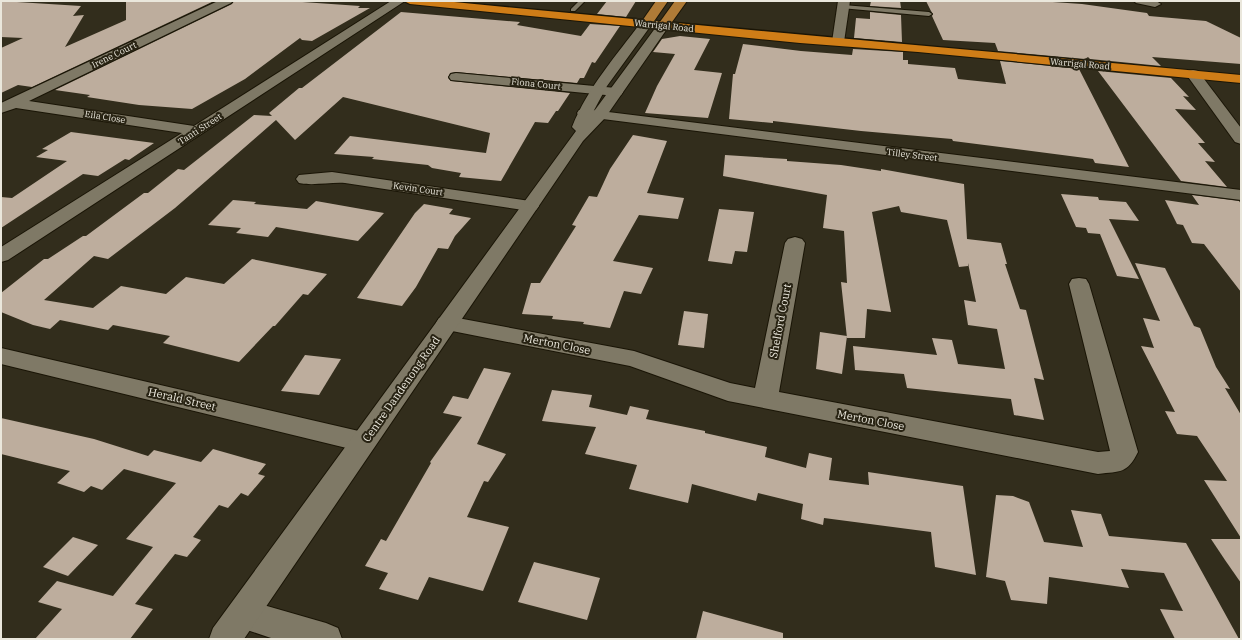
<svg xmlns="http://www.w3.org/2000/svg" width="1242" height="640" font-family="'IBM Plex Serif',serif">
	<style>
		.building { fill: #bdad9d }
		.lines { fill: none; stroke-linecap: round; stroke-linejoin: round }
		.lane-casing { stroke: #1a1506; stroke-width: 2 }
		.street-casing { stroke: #1a1506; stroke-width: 2 }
		.secondary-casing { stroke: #1a1506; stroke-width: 2 }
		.primary-casing { stroke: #1a1506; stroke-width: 2 }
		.highway-casing { stroke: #1a1506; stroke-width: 2 }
		.lane { fill: #7f7966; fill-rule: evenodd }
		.street { fill: #7f7966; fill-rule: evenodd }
		.secondary { fill: #7f7966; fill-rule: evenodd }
		.primary { fill: #af7b37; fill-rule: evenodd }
		.highway { fill: #cf7d17; fill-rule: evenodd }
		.labels { text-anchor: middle; stroke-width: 4; stroke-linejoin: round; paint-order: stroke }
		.far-street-label { font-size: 9px; fill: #eae7dc; stroke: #282313 }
		.street-label { font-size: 11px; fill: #eae7dc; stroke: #282313 }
	</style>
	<rect width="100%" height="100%" fill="#322d1c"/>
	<g class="building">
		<polygon points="1,1 81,6 73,16 84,15 65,47 126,20 126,1 214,1 32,87 18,85 1,93 1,48 23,38 1,37"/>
		<polygon points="234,1 288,1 360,6 358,8 370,8 312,41 302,40 300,38 245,79 192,109 139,105 87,97 90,95 55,90 232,4"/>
		<polygon points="607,1 636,1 626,17 597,14"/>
		<polygon points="871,1 900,1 901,8 870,6"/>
		<polygon points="926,1 1038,1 1082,4 1147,13 1149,16 1206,21 1241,38 1241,64 1152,57 1161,66 1090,59 1088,57 1085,59 998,51 995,43 943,40 932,16 933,14 931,11"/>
		<polygon points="401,12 520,22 517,25 581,36 590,24 620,26 595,63 592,62 584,78 580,78 577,83 456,72 450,73 448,78 451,81 570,93 558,111 556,111 548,123 535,122 501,181 459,177 461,173 432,168 428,165 372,159 374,157 334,154 350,136 486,153 490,133 343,97 295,140 276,120 175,208 108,259 94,256 44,300 93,308 121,286 166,294 186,277 224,284 252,259 327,274 308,295 303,294 275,326 273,326 239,362 163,343 170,336 113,325 108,330 60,320 50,329 33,325 1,312 1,293 44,259 48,259 83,236 86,236 144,193 148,193 178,169 184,170 254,115 272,116 269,113 299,88 302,88"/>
		<polygon points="870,12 901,15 902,42 854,38 856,18 870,19"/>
		<polygon points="680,36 710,39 694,70 722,73 708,118 645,113 657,86 675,54 653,52 662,39"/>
		<polygon points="743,44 801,51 852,55 853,49 903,52 903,60 908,60 908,64 955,68 958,79 1006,84 1000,61 1079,69 1129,167 1095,163 1093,159 953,141 952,139 861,131 773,121 773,123 729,119 733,74 735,74"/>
		<polygon points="1098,71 1171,78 1189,97 1183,96 1196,110 1175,109 1205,143 1198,143 1215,162 1205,161 1227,187 1181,181"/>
		<polygon points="71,132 154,143 129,160 125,159 98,176 83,174 1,228 1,197 12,198 67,161 36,157 48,150 42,149"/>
		<polygon points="633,135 667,141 647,193 684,198 678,219 639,215 613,261 653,268 641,294 624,291 610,328 583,324 584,322 552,319 553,316 522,314 531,283 540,283 576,226 572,225 589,196 597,197 610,169"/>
		<polygon points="725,155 787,159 787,161 841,165 881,171 881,169 964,184 967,239 1001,243 1007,264 1005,264 1020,309 1026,310 1044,380 1034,378 1044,420 1014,415 1011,399 907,388 904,374 855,370 853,346 937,355 932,338 952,340 958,364 1005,369 997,329 968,325 964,300 976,302 968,263 968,266 959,267 947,220 901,212 899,206 872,212 891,312 867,309 865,338 847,338 841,282 847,283 844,231 823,228 827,195 723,176"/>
		<polygon points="1061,194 1098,197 1099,200 1126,202 1139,221 1109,219 1139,279 1117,276 1100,234 1088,233 1086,228 1076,227"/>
		<polygon points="1192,195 1239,201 1241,204 1241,292 1204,244 1192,243 1183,225 1177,224 1165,200 1199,205"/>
		<polygon points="233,200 256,202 254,204 307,209 316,201 384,213 358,241 276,227 268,237 236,233 241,228 208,225"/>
		<polygon points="424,204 453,209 449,214 471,218 455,236 448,249 438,248 416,287 402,306 357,298 415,213"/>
		<polygon points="719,209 754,212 747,252 735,251 732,264 708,261"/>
		<polygon points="1135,263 1165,268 1194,326 1200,328 1216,367 1230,389 1225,388 1241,415 1241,538 1204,480 1227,481 1197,436 1177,434 1165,411 1175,412 1141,346 1154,348 1143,318 1160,321"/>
		<polygon points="684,311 708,314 704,348 678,345"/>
		<polygon points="820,332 847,336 842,374 816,369"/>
		<polygon points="305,355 341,359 319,395 281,391"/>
		<polygon points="484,368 511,373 477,444 506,454 488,482 484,481 467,517 509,527 483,591 429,577 418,600 379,589 388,573 365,566 381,539 386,541 431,463 430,462 462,417 443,413 453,396 468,399"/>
		<polygon points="552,390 592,395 589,407 627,415 630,406 649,410 646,419 705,431 705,433 767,447 765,457 806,468 809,453 832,458 829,480 869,485 868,472 963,486 976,575 935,567 931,532 824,518 823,525 801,519 803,504 758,493 756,501 692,484 688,503 629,489 637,465 585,454 596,427 542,421"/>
		<polygon points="1,418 94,439 148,456 154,450 201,462 213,449 266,464 258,474 265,476 248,496 241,493 228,508 219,505 193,537 201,540 187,557 175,554 135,604 153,609 130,639 35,639 62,609 38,602 57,581 113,596 153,547 126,539 176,483 124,469 102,490 91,486 84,492 57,483 70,471 1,454"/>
		<polygon points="996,495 1013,496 1029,502 1044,542 1083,547 1071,510 1101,514 1109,536 1186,543 1239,639 1175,639 1160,609 1183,611 1164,573 1121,569 1129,588 1049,577 1047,604 1011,600 1005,581 986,577"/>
		<polygon points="73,537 98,545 68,576 43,567"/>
		<polygon points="1211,539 1241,539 1241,583 1225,560"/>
		<polygon points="534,562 600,578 587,620 518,602"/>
		<polygon points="703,611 783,633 783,639 696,639"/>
	</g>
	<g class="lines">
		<defs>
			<g id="lane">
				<polygon points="579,1 584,2 575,11 571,11 571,9"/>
				<polygon points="843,5 929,12 932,14 929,16 841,8 840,7"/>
			</g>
			<g id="street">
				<polygon points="218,1 233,1 231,3 29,101 194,126 391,1 405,1 8,260 1,262 1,247 182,133 16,108 1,113 1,103"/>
				<polygon points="838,1 850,1 844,42 842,45 834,45 832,42"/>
				<polygon points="1134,1 1156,1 1161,4 1155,7 1136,3"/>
				<polygon points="1193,70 1198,71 1241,128 1241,144 1235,142 1186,74 1188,71"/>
				<polygon points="456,73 616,88 621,89 623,92 621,95 616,96 451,80 449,77 451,74"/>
				<polygon points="584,109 1241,190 1241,200 579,116 577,113 579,110"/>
				<path d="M332 172 530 201 536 202 539 206 536 210 530 211 345 183C330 182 313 186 299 183L296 179 299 175Z"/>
				<path d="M795 237 802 239 805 243 779 392 1098 452 1110 451 1069 284 1072 279 1079 278 1086 279 1089 284 1138 452C1127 474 1121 471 1098 474L728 401 630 366 447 330 439 328 436 323 439 318 447 316 634 351 730 383 755 388 785 243 788 239Z"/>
				<polygon points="1,348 363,432 372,435 376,442 372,449 363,452 1,364"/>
				<polygon points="243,599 326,623 338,628 342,639 274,639 232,625 227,614 232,603"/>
			</g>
			<path id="secondary" d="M646 20 650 21 652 24 607 86 592 114 659 23H667L669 26 605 118 583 141 244 639H209L213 628 576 131 572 127C588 87 616 56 642 21Z"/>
			<g id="primary">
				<polygon points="656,1 668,1 650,27 642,27 640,24"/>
				<polygon points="675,1 687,1 667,29 659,29 657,26"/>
			</g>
			<path id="highway" d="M404 1H444C710 27 976 50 1241 75V83L918 52 800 43 410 4Z"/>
		</defs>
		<use href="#lane" class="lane-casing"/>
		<use href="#street" class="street-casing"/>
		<use href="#secondary" class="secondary-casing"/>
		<use href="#primary" class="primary-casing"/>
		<use href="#highway" class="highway-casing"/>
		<use href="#lane" class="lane"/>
		<use href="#street" class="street"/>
		<use href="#secondary" class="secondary"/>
		<use href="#primary" class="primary"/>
		<use href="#highway" class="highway"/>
	</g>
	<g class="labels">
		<g class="far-street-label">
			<text transform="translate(664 26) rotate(6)" y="3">Warrigal Road</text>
			<text transform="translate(114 55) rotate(-26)" y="3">Irene Court</text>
			<text transform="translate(1080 64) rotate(5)" y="3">Warrigal Road</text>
			<text transform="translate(536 84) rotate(6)" y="3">Fiona Court</text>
			<text transform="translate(105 117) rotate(9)" y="3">Eila Close</text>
			<text transform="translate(200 129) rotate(-33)" y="3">Tanti Street</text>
			<text transform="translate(912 155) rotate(7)" y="3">Tilley Street</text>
			<text transform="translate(418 189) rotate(8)" y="3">Kevin Court</text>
		</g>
		<g class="street-label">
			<text transform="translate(780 321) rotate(-79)" y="4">Shelford Court</text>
			<text transform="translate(557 344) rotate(11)" y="4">Merton Close</text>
			<text transform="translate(401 389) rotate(-55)" y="4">Centre Dandenong Road</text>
			<text transform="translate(182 399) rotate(13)" y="4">Herald Street</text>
			<text transform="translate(871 420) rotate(11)" y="4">Merton Close</text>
		</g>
	</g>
	<rect width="1242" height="640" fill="none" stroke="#eae7dc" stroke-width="4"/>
</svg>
